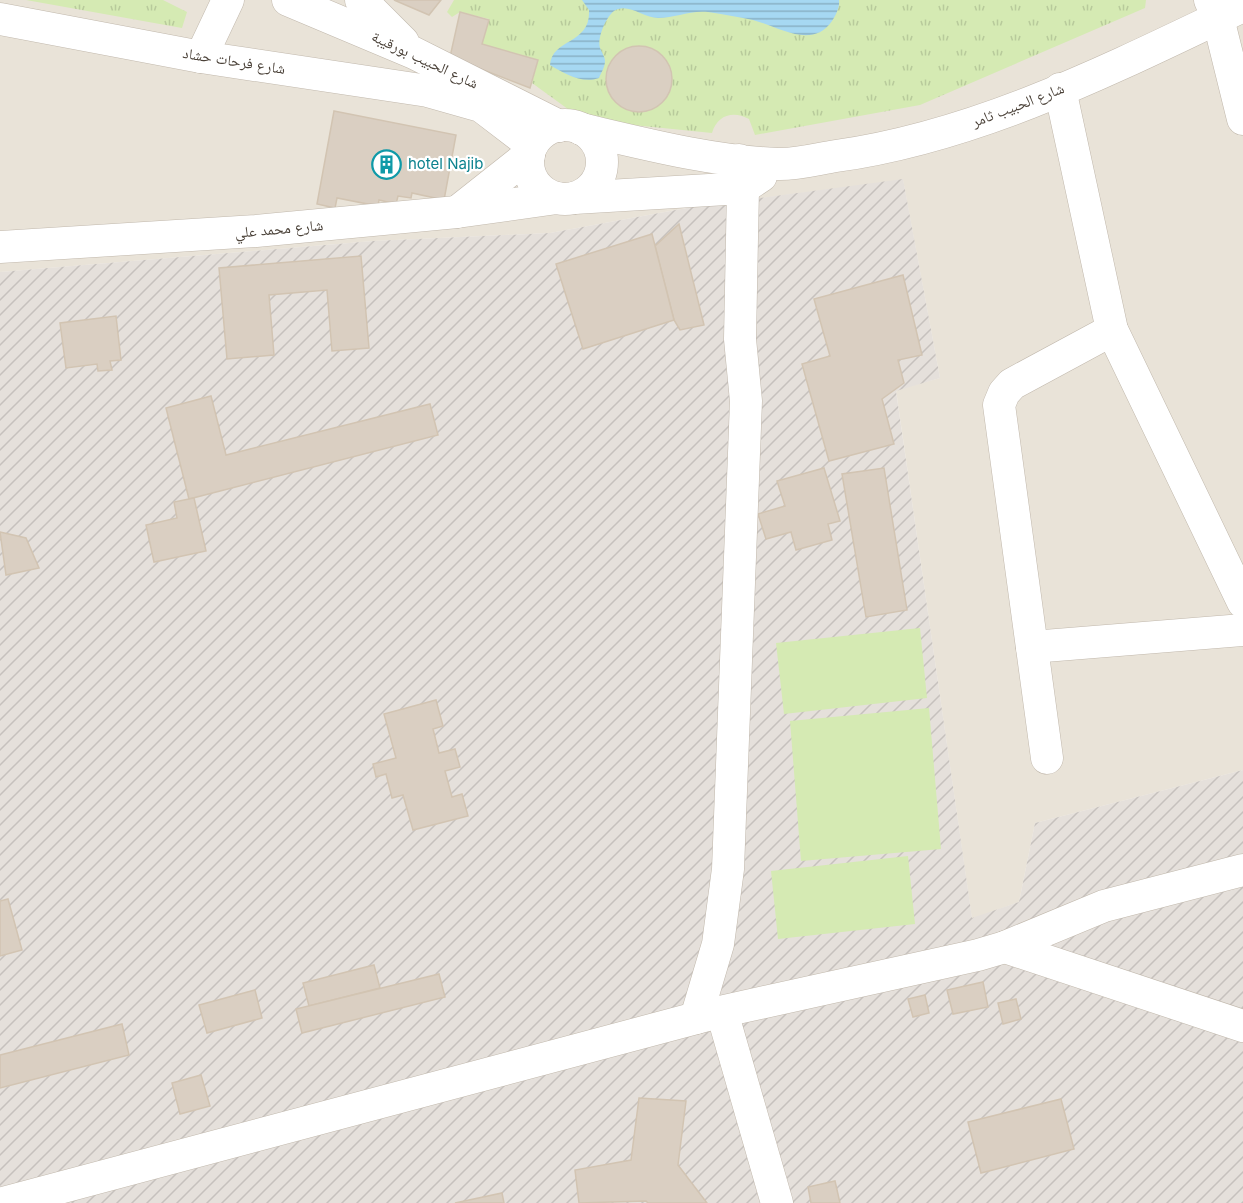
<svg xmlns="http://www.w3.org/2000/svg" width="1243" height="1203" font-family="Inter,'Noto Naskh Arabic',sans-serif">
	<style>
		.residential { fill: #e9e3d8 }
		.industrial { fill: url(#industrial-furrows) }
		.grass { fill: url(#grass-tufts) }
		.garden { fill: #d5eab3 }
		.water { fill: url(#water-rules) }
		.building { fill: #dacfc2; stroke: #d2c4b2; stroke-width: 1.5 }
		.lines { fill: none; stroke-linecap: round; stroke-linejoin: round }
		.minor-casing { stroke: #c1b8ac; stroke-width: 33 }
		.minor { stroke: #fff; stroke-width: 32 }
		.labels { text-anchor: middle; stroke-width: 4.5; stroke-linejoin: round; paint-order: stroke }
		.street-label { font-size: 15px; fill: #4a4138; stroke: #fff }
		.culture-label { font-size: 15px; fill: #0d838f; stroke: #fff; text-anchor: start }
	</style>
	<defs>
		<pattern id="industrial-furrows" width="10" height="10" patternUnits="userSpaceOnUse" patternTransform="scale(1.5)"><rect width="10" height="10" fill="#e5e0db"/><path d="M-1 1l2-2M0 10L10 0M9 11l2-2" fill="none" stroke="#c6c1bd"/></pattern>
		<pattern id="grass-tufts" width="24" height="20" patternUnits="userSpaceOnUse" patternTransform="scale(1.5)"><rect width="24" height="20" fill="#d5eab3"/><path d="M3 7l-1-3M5 7V3M7 7l1-3M15 17l-1-3M17 17v-4M19 17l1-3" fill="none" stroke="#b8ca9b"/></pattern>
		<pattern id="water-rules" width="6" height="5" patternUnits="userSpaceOnUse" patternTransform="scale(1.5)"><rect width="6" height="5" fill="#a6d8f2"/><path d="M0 2.5h6" fill="none" stroke="#89b1c5"/></pattern>
	</defs>
	<rect width="100%" height="100%" fill="#f5f1ea"/>
	<polygon class="residential" points="0,0 1243,0 1243,770 1035,823 1019,902 972,919 896,390 940,378 903,180 692,207 550,233 373,241 0,272"/>
	<polygon class="industrial" points="903,179 940,378 896,391 972,918 1019,902 1035,823 1243,770 1243,1203 0,1203 0,272 373,241 550,233 692,207"/>
	<g class="grass">
		<polygon points="26,0 163,0 187,12 182,28"/>
		<path d="M454 0H1146L1145 8 920 105 755 135 749 119C733 110 717 115 712 133L583 120 532 83 538 60 482 44 489 19 460 12 452 17 447 12Z"/>
	</g>
	<g class="garden">
		<polygon points="920,628 927,698 784,714 776,643"/>
		<polygon points="929,708 941,849 801,861 790,721"/>
		<polygon points="908,856 915,924 778,939 771,871"/>
	</g>
	<path class="water" d="M582 0H839C840 7 836 15 832 21 812 50 779 27 753 20 738 17 723 14 708 12 690 10 675 18 658 18 644 18 627 2 614 11 606 17 597 38 600 48 602 53 605 57 605 61 605 67 601 73 599 78 582 84 565 74 550 65 552 38 591 45 589 10Z"/>
	<g class="building">
		<polygon points="394,0 441,0 429,15"/>
		<polygon points="460,12 489,20 482,44 538,60 530,88 450,57"/>
		<circle cx="639" cy="79" r="33"/>
		<polygon points="334,111 456,135 444,200 412,193 411,198 398,196 396,204 379,200 378,206 337,198 335,208 317,204"/>
		<polygon points="679,224 704,325 680,330 674,320 655,246"/>
		<polygon points="652,234 674,320 583,349 556,264"/>
		<polygon points="361,256 369,348 332,351 327,290 269,295 274,355 227,359 219,268"/>
		<polygon points="903,275 922,355 898,360 904,383 882,399 894,444 829,461 802,364 830,356 814,299"/>
		<polygon points="116,316 121,360 110,361 112,370 98,371 97,364 66,368 60,323"/>
		<polygon points="211,396 226,455 430,404 438,435 189,499 166,408"/>
		<polygon points="824,468 840,521 828,524 832,540 796,550 791,532 766,539 758,514 785,506 777,481"/>
		<polygon points="884,468 907,610 866,617 842,474"/>
		<polygon points="194,498 206,551 154,562 146,525 177,518 174,502"/>
		<polygon points="0,532 26,538 39,568 6,575"/>
		<polygon points="436,700 443,726 433,729 439,753 455,749 460,767 445,771 452,797 462,794 468,816 413,830 403,795 392,798 386,774 376,777 373,764 396,758 384,714"/>
		<polygon points="8,899 22,950 0,956 0,901"/>
		<polygon points="374,965 380,988 309,1006 303,983"/>
		<polygon points="439,974 445,997 302,1033 296,1009"/>
		<polygon points="983,982 988,1007 953,1014 947,990"/>
		<polygon points="255,990 262,1018 207,1033 199,1005"/>
		<polygon points="925,995 929,1013 913,1017 908,999"/>
		<polygon points="1016,999 1021,1019 1003,1024 998,1003"/>
		<polygon points="122,1024 129,1055 0,1088 0,1055"/>
		<polygon points="201,1075 210,1106 180,1114 172,1083"/>
		<polygon points="639,1098 686,1101 678,1165 707,1203 648,1203 646,1201 579,1203 575,1170 631,1160"/>
		<polygon points="1061,1099 1074,1149 981,1173 968,1122"/>
		<polygon points="835,1181 840,1203 811,1203 808,1187"/>
		<polygon points="502,1193 504,1203 455,1203"/>
	</g>
	<g class="lines">
		<defs>
			<g id="minor">
				<polyline points="288,0 414,53 559,126"/>
				<polyline points="361,0 403,42"/>
				<polyline points="1210,0 1218,18 1243,119"/>
				<polyline points="0,19 201,57 428,91 481,106 532,145"/>
				<polyline points="201,57 228,0"/>
				<polyline points="1060,89 1112,330 1243,602"/>
				<circle cx="565" cy="162" r="37"/>
				<path d="M581 129C645 144 711 161 777 164 796 165 817 159 836 156 979 136 1113 68 1243 6"/>
				<polyline points="574,198 743,188 761,176"/>
				<polyline points="457,212 529,155"/>
				<polyline points="0,247 256,231 457,212 557,198"/>
				<polyline points="1032,647 1243,630"/>
				<polyline points="1047,758 999,405 1004,393 1012,384 1112,330"/>
				<polyline points="1005,947 1243,1026"/>
				<polyline points="722,1012 777,1203"/>
				<polyline points="696,1018 718,944 728,869 746,401 740,339 743,188 739,160"/>
				<polyline points="3,1203 715,1013 978,955 1005,947 1104,906 1243,870"/>
			</g>
		</defs>
		<use href="#minor" class="minor-casing"/>
		<use href="#minor" class="minor"/>
	</g>
	<defs>
		<symbol id="building-ring" viewBox="-11 -11 22 22"><circle r="9.5" fill="#fff" stroke="#0f9aa8" stroke-width="1.5"/><path d="M-4-6H4V6H1V3H-1V6H-4ZM-2.5-4.3h1.7v1.8h-1.7ZM.8-4.3h1.7v1.8H.8ZM-2.5-1h1.7V.8h-1.7ZM.8-1h1.7V.8H.8Z" fill="#0f9aa8"/></symbol>
	</defs>
	<g fill-rule="evenodd">
		<use href="#building-ring" x="370" y="148" width="33" height="33"/>
	</g>
	<g class="labels">
		<g class="street-label">
			<text transform="translate(425 60) rotate(25)" y="5">شارع الحبيب بورقيبة</text>
			<text transform="translate(234 61) rotate(9)" y="5">شارع فرحات حشاد</text>
			<text transform="translate(1018 105) rotate(-21)" y="5">شارع الحبيب ثامر</text>
			<text transform="translate(279 229) rotate(-5)" y="5">شارع محمد علي</text>
		</g>
		<g class="culture-label">
			<text x="408" y="169">hotel Najib</text>
		</g>
	</g>
</svg>
